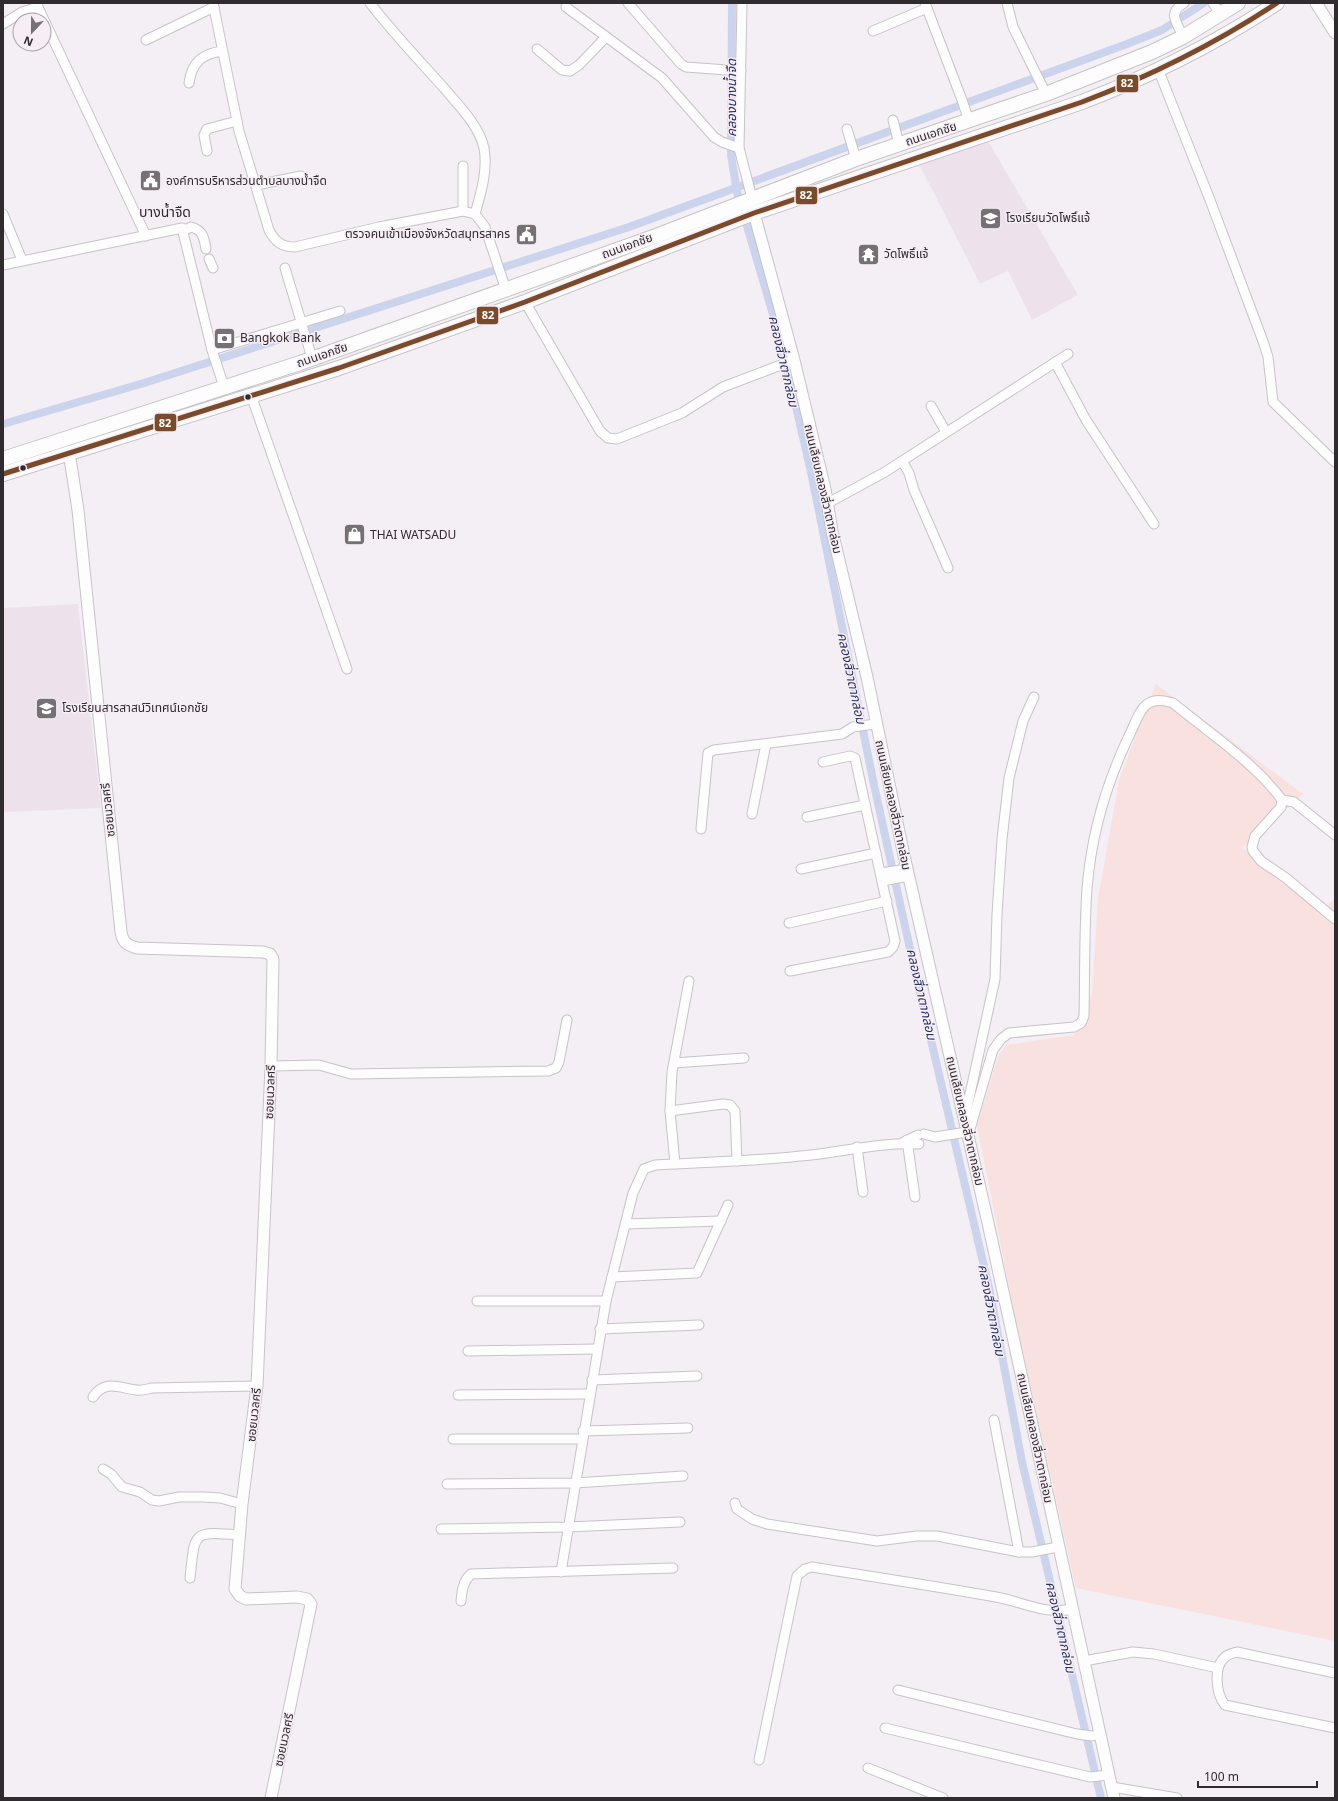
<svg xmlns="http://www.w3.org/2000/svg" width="1338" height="1801" font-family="'Noto Sans','Noto Sans Thai',sans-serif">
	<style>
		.built { fill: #ede2ec }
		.green { fill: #f9e1e0 }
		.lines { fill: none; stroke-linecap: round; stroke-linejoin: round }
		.canal { stroke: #ccd3ec; stroke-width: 8 }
		.minor-casing { stroke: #c7c3c7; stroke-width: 11 }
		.tertiary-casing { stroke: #c7c3c7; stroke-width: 13 }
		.primary-casing { stroke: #c7c3c7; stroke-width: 16 }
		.minor { stroke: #fdfdfd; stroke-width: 9 }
		.tertiary { stroke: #fdfdfd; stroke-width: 11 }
		.primary { stroke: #fdfdfd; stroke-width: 14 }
		.bus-1-casing { stroke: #f6edf5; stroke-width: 8 }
		.bus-1 { stroke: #7a4b2a; stroke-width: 5 }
		.bus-dot { fill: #2f2b2e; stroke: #f6edf5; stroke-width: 1.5 }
		.labels { text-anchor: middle; stroke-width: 3; stroke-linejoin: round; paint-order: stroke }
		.street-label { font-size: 12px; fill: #2f2b2e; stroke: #f6edf5 }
		.poi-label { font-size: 12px; fill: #2f2b2e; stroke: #f6edf5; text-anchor: start }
		.water-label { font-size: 13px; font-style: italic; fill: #27335e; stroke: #f6edf5 }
		.quarter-label { font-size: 14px; fill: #2f2b2e; stroke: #f6edf5 }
		.line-badge { stroke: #f6edf5; stroke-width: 1.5 }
		.badge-label { font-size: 11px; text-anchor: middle; font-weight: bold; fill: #fff }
	</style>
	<rect width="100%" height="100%" fill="#f4eff4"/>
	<g class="built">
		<polygon points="987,139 1078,295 1032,320 1008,271 980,284 919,164"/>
		<polygon points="78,604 101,808 3,812 3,608"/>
	</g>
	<polygon class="green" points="1156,684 1303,794 1242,848 1327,906 1335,898 1335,1641 1076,1588 1015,1317 977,1125 998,1057 1006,1045 1074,1035 1092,994 1098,899 1119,780"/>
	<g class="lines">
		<g class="canal">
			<polyline points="732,3 731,155 737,192 782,345 811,472 874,785 916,976 990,1292 1022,1462 1101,1798"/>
			<polyline points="3,424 144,383 629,227 1127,44 1162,30 1204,3"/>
		</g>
		<defs>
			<g id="minor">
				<polyline points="36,3 146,236"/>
				<path d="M213 3 239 131 269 230C275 242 282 247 295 247L379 227 463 211 475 214 485 227 506 290"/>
				<path d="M370 3C393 33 419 60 444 88 458 105 479 125 484 148 488 170 481 193 475 214"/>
				<polyline points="628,3 681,64 686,67 741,71"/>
				<polyline points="742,3 739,148 752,198"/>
				<polyline points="925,3 962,100 969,121"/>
				<polyline points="1007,3 1013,27 1046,94"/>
				<polyline points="1213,3 1220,14"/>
				<polyline points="566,7 662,78 714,137 722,142 739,148"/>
				<polyline points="3,24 22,12 38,7"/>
				<polyline points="873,31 927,8"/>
				<path d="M1183 37C1177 22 1167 13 1184 3"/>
				<polyline points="146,40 214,7"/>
				<polyline points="537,49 562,70 570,71 579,65 606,37"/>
				<polyline points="1158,69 1210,200 1264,344 1268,357 1273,402 1335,462"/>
				<path d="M189 83C192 62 202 54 222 51"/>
				<polyline points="893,120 899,144"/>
				<polyline points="847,129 856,159"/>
				<polyline points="207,151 204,135 207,129 237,121"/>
				<polyline points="256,185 301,176"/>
				<polyline points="463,211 463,166"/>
				<polyline points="3,214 22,260"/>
				<path d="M183 231 191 227C203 230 204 238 206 249"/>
				<polyline points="209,259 213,268"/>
				<polyline points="3,265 182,228 212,350 224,387"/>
				<polyline points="285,268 312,358"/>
				<polyline points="525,302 600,431 608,438 617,439 682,413 723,387 794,360"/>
				<polyline points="212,350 340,311"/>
				<polyline points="1055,362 1086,420 1154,524"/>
				<polyline points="251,395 347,669"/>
				<polyline points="931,406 946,432"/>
				<polyline points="902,461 909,473 914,490 948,568"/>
				<polyline points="828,503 885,472 1068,354"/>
				<polyline points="1282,800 1294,802 1335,835"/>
				<polyline points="752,814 766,744"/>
				<polyline points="807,817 865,805"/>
				<polyline points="701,829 708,753 714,750 842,734 853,727 875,724"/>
				<polyline points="801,869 876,853"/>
				<polyline points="881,873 907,869"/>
				<polyline points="882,881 909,876"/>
				<polyline points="789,923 887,901"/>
				<polyline points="790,971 888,952 893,947 895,941 855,758 850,756 823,762"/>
				<polyline points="674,1063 744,1058"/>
				<polyline points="271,1066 319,1065 351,1074 548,1071 556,1068 559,1062 567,1020"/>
				<polyline points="670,1111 723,1104 730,1105 735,1111 737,1161"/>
				<polyline points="965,1117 995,979 997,914 1002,839 1009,778 1023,721 1034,697"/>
				<polyline points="924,1134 935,1137 967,1132"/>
				<path d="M968 1136 993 1050 1001 1039 1009 1033 1074 1027 1081 1023 1084 1016C1085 974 1084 931 1087 889 1091 837 1106 785 1128 738 1140 714 1142 693 1173 703 1208 732 1256 764 1282 800L1281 807 1255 836 1252 847 1253 851 1261 861 1286 878 1335 919"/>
				<polyline points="907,1140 915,1197"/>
				<polyline points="902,1143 918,1135"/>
				<polyline points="857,1147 863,1192"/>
				<polyline points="675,1164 670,1111 672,1072 689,981"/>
				<polyline points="625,1224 721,1221"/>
				<polyline points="612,1277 697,1273 728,1205"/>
				<polyline points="477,1301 606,1301"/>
				<polyline points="600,1329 699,1325"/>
				<polyline points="468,1351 597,1349"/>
				<polyline points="592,1380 697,1376"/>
				<polyline points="458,1395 589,1394"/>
				<path d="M93 1397C105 1379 119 1388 136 1390 141 1391 147 1389 152 1388L257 1386"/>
				<polyline points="994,1420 1019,1552"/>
				<polyline points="583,1431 688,1428"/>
				<polyline points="453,1439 582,1439"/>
				<polyline points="103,1469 111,1474 122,1487 140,1492 152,1500 159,1501 179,1497 204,1497 220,1498 242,1504"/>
				<polyline points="447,1484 575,1483 683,1476"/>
				<polyline points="735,1503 737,1509 752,1519 767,1524 877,1541 917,1536 937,1536 1019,1552 1032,1552 1058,1547"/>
				<polyline points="441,1529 568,1527 680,1522"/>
				<path d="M561 1572 606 1301 633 1193 644 1169 655 1165C707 1162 759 1161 811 1155 847 1151 882 1142 919 1144"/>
				<path d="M190 1578C195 1531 192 1531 240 1535"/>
				<path d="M461 1601C462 1590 463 1581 471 1574L673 1568"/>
				<polyline points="1084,1661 1133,1652 1154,1654 1218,1668"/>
				<path d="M1335 1673 1237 1652C1233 1653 1228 1654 1225 1657 1213 1667 1216 1694 1225 1705L1335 1728"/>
				<polyline points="898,1690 1077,1734 1092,1736 1100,1734"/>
				<polyline points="885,1728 1090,1777 1109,1775"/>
				<path d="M759 1760 797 1576 805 1569 812 1567C874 1577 935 1586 996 1597 1024 1602 1044 1615 1073 1609"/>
				<polyline points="868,1768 943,1798"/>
				<polyline points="1112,1787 1177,1798"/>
			</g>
			<g id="tertiary">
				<polyline points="1316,3 1335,33"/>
				<polyline points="754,213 794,360 825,489 832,531 867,677 903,851 988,1223 1114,1798"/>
				<path d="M69 452 78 510 121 932C123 943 127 945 137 948L263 952 270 954 273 959 271 1066 257 1386 242 1504 235 1589 240 1596 246 1599 297 1597 307 1599 311 1604 271 1798"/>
			</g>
			<g id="primary">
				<polyline points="3,459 300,363 656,236 856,159 1046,94 1152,52 1183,37 1238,3"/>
				<path d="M3 474 339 368 525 302 754 213 1082 102C1148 77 1218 42 1277 3"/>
			</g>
		</defs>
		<use href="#minor" class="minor-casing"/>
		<use href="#tertiary" class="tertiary-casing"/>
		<use href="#primary" class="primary-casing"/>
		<use href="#minor" class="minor"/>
		<use href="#tertiary" class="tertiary"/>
		<use href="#primary" class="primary"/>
		<defs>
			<path id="bus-1" d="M3 474 339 368 525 302 754 213 1082 102C1148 77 1218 42 1277 3"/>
		</defs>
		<use href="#bus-1" class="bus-1-casing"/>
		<use href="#bus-1" class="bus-1"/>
	</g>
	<defs>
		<symbol id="civic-square" viewBox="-11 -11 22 22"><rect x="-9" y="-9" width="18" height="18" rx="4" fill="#747073" stroke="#f6edf5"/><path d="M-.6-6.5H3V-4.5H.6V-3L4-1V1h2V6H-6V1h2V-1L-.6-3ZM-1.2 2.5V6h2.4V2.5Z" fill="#fff"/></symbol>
		<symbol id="school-square" viewBox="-11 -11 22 22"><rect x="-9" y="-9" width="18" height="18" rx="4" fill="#747073" stroke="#f6edf5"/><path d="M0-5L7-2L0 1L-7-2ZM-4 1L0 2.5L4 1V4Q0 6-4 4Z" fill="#fff"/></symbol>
		<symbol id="temple-square" viewBox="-11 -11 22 22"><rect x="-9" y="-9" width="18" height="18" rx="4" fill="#747073" stroke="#f6edf5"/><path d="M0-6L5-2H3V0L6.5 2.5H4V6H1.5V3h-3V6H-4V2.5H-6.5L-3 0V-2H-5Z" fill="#fff"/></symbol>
		<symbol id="bank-square" viewBox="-11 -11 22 22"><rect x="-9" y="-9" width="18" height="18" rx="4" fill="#747073" stroke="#f6edf5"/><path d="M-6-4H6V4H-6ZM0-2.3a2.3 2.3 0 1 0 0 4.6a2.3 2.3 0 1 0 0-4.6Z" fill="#fff"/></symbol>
		<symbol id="shop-square" viewBox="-11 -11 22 22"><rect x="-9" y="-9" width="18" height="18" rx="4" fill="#747073" stroke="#f6edf5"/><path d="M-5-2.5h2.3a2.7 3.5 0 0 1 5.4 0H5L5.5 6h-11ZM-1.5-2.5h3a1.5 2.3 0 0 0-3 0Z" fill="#fff"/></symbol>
	</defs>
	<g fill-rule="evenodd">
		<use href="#civic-square" x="138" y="168" width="25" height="25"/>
		<use href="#school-square" x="978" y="206" width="25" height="25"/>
		<use href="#civic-square" x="514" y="222" width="25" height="25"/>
		<use href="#temple-square" x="856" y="242" width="25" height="25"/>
		<use href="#bank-square" x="212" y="326" width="25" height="25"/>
		<use href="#shop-square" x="342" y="522" width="25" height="25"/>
		<use href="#school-square" x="34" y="696" width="25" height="25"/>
	</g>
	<g class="bus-dot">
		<circle cx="248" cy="397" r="3.5"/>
		<circle cx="23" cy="468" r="3.5"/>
	</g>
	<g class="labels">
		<g class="street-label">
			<text transform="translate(931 134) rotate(-18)" y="4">ถนนเอกชัย</text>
			<text transform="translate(627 246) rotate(-20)" y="4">ถนนเอกชัย</text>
			<text transform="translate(322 355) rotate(-19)" y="4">ถนนเอกชัย</text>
			<text transform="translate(823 489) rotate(77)" y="4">ถนนเลียบคลองสี่วาตากล่อม</text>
			<text transform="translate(893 805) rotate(78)" y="4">ถนนเลียบคลองสี่วาตากล่อม</text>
			<text transform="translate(108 810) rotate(-96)" y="4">ซอยนวลศรี</text>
			<text transform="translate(270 1092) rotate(-88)" y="4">ซอยนวลศรี</text>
			<text transform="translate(965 1121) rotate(77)" y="4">ถนนเลียบคลองสี่วาตากล่อม</text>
			<text transform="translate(254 1415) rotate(-84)" y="4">ซอยนวลศรี</text>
			<text transform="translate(1035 1438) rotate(78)" y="4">ถนนเลียบคลองสี่วาตากล่อม</text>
			<text transform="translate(284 1740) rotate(-78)" y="4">ซอยนวลศรี</text>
		</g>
		<g class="poi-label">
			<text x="166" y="185">องค์การบริหารส่วนตำบลบางน้ำจืด</text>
			<text x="1006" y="222">โรงเรียนวัดโพธิ์แจ้</text>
			<text x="510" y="238" text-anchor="end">ตรวจคนเข้าเมืองจังหวัดสมุทรสาคร</text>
			<text x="884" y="258">วัดโพธิ์แจ้</text>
			<text x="240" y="342">Bangkok Bank</text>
			<text x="370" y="539">THAI WATSADU</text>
			<text x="62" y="712">โรงเรียนสารสาสน์วิเทศน์เอกชัย</text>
		</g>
		<g class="water-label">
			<text transform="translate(731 98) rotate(-90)" y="5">คลองบางน้ำจืด</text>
			<text transform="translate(784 361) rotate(77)" y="5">คลองสี่วาตากล่อม</text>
			<text transform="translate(852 678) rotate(78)" y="5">คลองสี่วาตากล่อม</text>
			<text transform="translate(922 994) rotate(77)" y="5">คลองสี่วาตากล่อม</text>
			<text transform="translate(992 1310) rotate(79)" y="5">คลองสี่วาตากล่อม</text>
			<text transform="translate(1061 1627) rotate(77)" y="5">คลองสี่วาตากล่อม</text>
		</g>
		<g class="quarter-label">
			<text x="165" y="217">บางน้ำจืด</text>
		</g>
	</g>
	<g class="line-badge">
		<rect x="1116" y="74" width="23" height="19" rx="4" fill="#7a4b2a"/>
		<rect x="795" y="186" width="23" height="19" rx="4" fill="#7a4b2a"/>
		<rect x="476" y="306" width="23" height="19" rx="4" fill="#7a4b2a"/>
		<rect x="154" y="413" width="23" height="19" rx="4" fill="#7a4b2a"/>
	</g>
	<g class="badge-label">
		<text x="1127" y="87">82</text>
		<text x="806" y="199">82</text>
		<text x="488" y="319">82</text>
		<text x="165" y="427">82</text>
	</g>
	<rect width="1338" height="1801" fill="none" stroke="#2f2b2e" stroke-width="8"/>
	<g transform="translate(32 32) rotate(202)"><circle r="19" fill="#f6edf5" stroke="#a69fa5"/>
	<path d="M0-3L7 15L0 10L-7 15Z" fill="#747073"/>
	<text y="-6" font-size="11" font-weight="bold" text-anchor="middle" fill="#2f2b2e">N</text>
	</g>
	<path d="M1198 1781v6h119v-6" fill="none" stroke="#2f2b2e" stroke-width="2"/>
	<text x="1204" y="1781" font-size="12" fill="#2f2b2e" stroke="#f6edf5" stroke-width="3" paint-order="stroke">100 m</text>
</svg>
